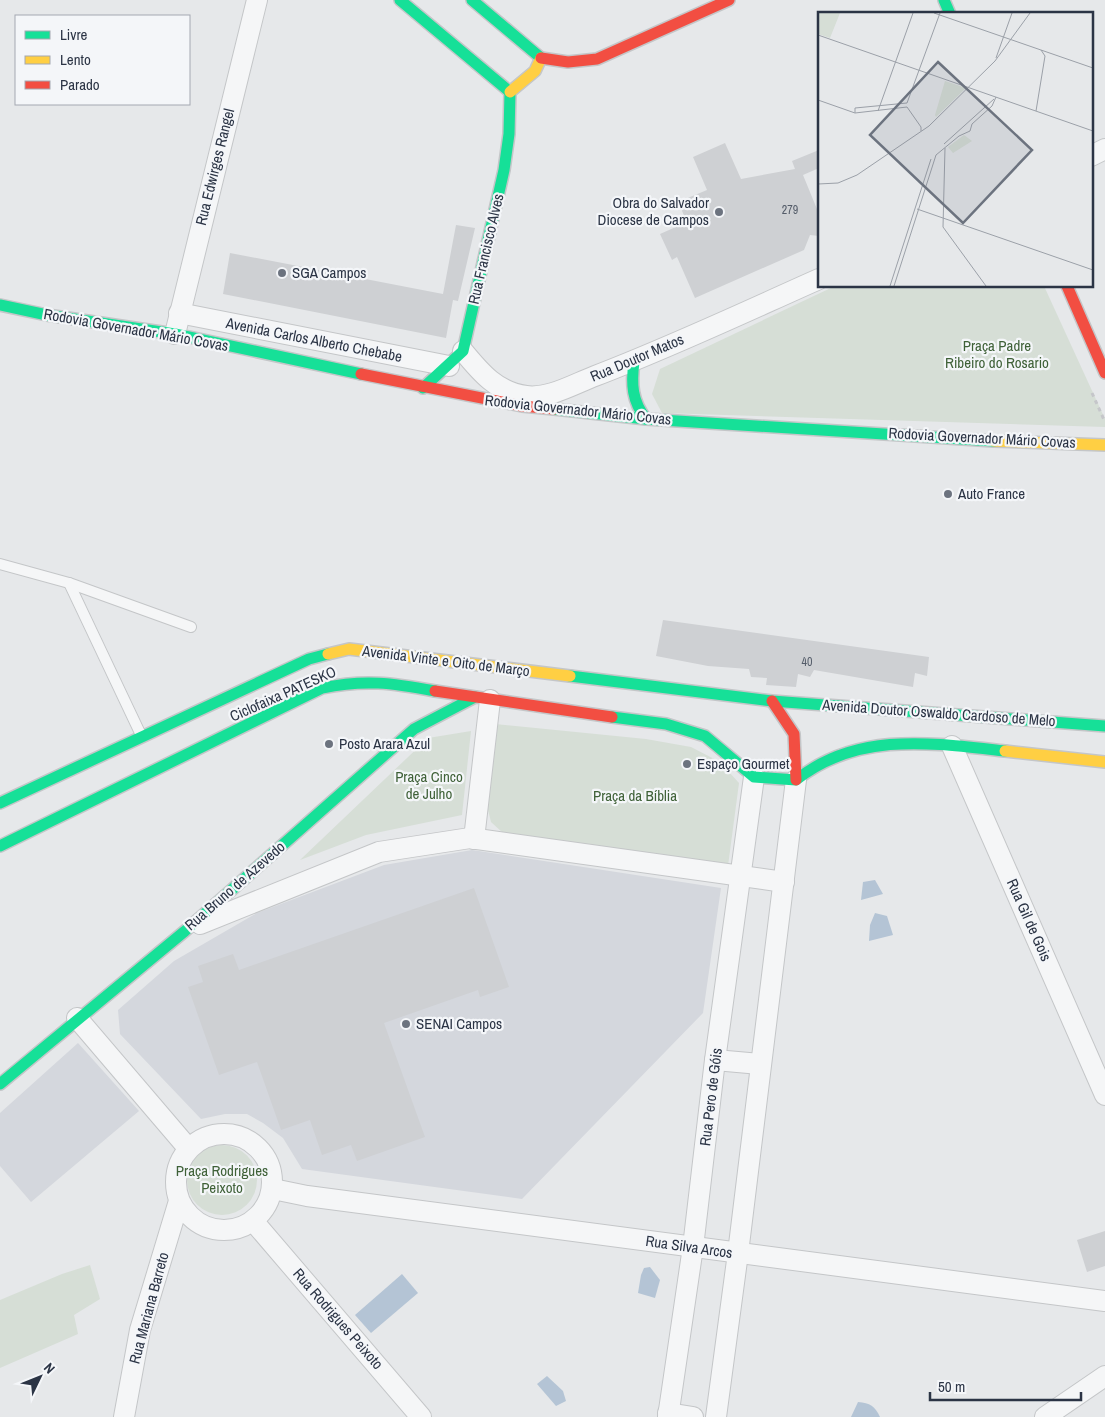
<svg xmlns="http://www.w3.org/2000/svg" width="1105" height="1417" font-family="'Archivo Narrow',sans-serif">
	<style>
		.built { fill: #d4d7dd }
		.green { fill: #d6ded6 }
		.water { fill: #b4c4d5 }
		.building { fill: #ced0d3 }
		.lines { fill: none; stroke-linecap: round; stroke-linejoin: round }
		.lane-casing { stroke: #c4c6c8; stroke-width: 12 }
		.street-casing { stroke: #c4c6c8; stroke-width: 22 }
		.fast-casing { stroke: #c4c6c8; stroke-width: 14 }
		.slow-casing { stroke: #c4c6c8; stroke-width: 14 }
		.jam-casing { stroke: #c4c6c8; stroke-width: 14 }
		.path { stroke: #c5c6ca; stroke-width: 3; stroke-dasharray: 4 4; stroke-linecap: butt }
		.lane { stroke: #f5f6f7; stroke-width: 10 }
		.street { stroke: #f5f6f7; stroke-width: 20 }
		.fast { stroke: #16e098; stroke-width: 11 }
		.slow { stroke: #ffcf43; stroke-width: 11 }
		.jam { stroke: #f24e42; stroke-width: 11 }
		.poi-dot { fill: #6c737f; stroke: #f4f6f9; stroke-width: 2 }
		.labels { text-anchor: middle; stroke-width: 4.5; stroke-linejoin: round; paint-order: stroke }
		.number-label { font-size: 12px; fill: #545c69 }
		.street-label { font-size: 15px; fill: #2b3445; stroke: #f4f6f9 }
		.poi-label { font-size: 15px; fill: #2b3445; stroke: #f4f6f9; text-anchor: start }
		.park-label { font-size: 15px; fill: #3f6138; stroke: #f4f6f9 }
		.inset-road { fill: none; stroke: #9ba0a8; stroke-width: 1 }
		.view { fill: #6c737f; fill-opacity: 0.15; stroke: #6c737f; stroke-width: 2.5 }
		.inset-edge { fill: none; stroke: #2b3445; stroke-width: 2.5 }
	</style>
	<rect width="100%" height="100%" fill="#e6e8ea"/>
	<g class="built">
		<polygon points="472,850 721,888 703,1013 522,1199 302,1169 283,1138 263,1123 247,1114 225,1114 201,1119 120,1034 118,1010 174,961 257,913 384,865"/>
		<polygon points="78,1043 139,1111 31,1202 0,1166 0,1113"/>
	</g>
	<g class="green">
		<polygon points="835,286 1044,286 1105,419 1105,427 662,413 652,394 660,369"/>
		<polygon points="495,724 646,739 691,747 720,762 739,783 728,866 503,833 491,822 487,806"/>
		<polygon points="471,731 462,815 366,835 300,860 428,738"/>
		<circle cx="222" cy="1180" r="35"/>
		<polygon points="90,1265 100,1299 74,1315 78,1334 0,1368 0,1300 62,1274"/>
	</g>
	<g class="water">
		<polygon points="875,880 883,894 861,900 863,882"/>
		<polygon points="875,913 887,916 893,935 869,941 870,925"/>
		<polygon points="650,1267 660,1280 655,1298 638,1293 641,1275 644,1268"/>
		<polygon points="402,1274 418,1293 371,1333 355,1315"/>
		<polygon points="547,1376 563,1391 566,1401 556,1406 537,1384"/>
		<path d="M858 1402C870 1403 875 1406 880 1417H851Z"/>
	</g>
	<g class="building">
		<polygon points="725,143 741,179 795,169 792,161 819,150 819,168 803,175 819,214 819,236 810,235 804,250 695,298 677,257 672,260 660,234 687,222 678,202 707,190 693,157"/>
		<polygon points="456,225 475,228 458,301 453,300 446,338 223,294 230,253 443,294"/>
		<polygon points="663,620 929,657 927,676 915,673 913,687 814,670 810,677 798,674 796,687 766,685 767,678 751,677 749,669 708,666 656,656"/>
		<polygon points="474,888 509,987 480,997 478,990 384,1023 425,1137 357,1161 351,1145 322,1155 310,1120 281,1130 257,1062 219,1075 188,987 203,982 198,966 233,954 239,970"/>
		<polygon points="1105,1231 1105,1266 1087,1272 1077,1240"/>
	</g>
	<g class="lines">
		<defs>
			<g id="lane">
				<polyline points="0,564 69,583 191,627"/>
				<polyline points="69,583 141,735"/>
			</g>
			<g id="street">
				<polyline points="1091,156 1105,149"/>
				<polyline points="179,313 449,366"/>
				<polyline points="175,334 257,0"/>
				<path d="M463 351C481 373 497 392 526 396 549 399 574 384 595 376 671 347 745 312 819 279"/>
				<polyline points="952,746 1105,1095"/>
				<polyline points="474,839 490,700"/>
				<polyline points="200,924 379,852 470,838 784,882"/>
				<polyline points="77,1018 188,1148"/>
				<polyline points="715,1060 760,1064"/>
				<circle cx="224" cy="1182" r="48"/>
				<polyline points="273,1189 307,1196 1105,1301"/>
				<polyline points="254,1222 421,1417"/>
				<polyline points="668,1413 693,1417"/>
				<polyline points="124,1417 140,1330 179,1201"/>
				<polyline points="668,1417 693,1247 715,1060 754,777"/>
				<polyline points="716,1417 738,1253 796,780"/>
				<polyline points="1045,1417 1105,1376"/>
			</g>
			<g id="fast">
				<polyline points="400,0 510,92"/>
				<polyline points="472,0 541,58"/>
				<polyline points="944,0 950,14"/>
				<polyline points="0,305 47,315 175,334 361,374"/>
				<path d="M634 362C631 384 632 401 646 419"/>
				<polyline points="423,388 463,351 504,170 509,134 510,92"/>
				<polyline points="554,409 646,419 994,441"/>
				<polyline points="570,676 772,701 1105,726"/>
				<path d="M612 717 666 724 705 736 754 777 796 780C858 731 932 743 1005 751"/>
				<polyline points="0,803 309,659 328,654"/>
				<path d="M0 846 322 688C365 679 392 683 435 691"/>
				<polyline points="0,1084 185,931 414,729 475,697"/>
			</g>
			<g id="slow">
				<polyline points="510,92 535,71 541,58"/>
				<polyline points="994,441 1105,445"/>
				<polyline points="328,654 349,649 570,676"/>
				<polyline points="1005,751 1105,762"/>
			</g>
			<g id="jam">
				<polyline points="541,58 568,62 597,59 729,0"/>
				<polyline points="1067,286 1105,373"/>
				<polyline points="361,374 522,406 554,409"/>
				<polyline points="435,691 612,717"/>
				<polyline points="772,701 794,734 796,780"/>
			</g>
		</defs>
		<use href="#lane" class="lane-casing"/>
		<use href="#street" class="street-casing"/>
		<use href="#fast" class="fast-casing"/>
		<use href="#slow" class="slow-casing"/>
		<use href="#jam" class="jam-casing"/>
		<polyline class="path" points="1092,393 1105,422"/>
		<use href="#lane" class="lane"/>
		<use href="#street" class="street"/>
		<use href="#fast" class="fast"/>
		<use href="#slow" class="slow"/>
		<use href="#jam" class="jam"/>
	</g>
	<g class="poi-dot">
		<circle cx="719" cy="212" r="5"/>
		<circle cx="282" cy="273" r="5"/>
		<circle cx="948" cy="494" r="5"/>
		<circle cx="329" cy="744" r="5"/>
		<circle cx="687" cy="764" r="5"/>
		<circle cx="406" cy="1024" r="5"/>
	</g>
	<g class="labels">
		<g class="number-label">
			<text x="790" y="214">279</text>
			<text x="807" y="666">40</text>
		</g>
		<g class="street-label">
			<text transform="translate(215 167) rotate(-76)" y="5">Rua Edwirges Rangel</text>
			<text transform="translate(486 249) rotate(-77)" y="5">Rua Francisco Alves</text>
			<text transform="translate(136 330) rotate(10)" y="5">Rodovia Governador Mário Covas</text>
			<text transform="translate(314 340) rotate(11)" y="5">Avenida Carlos Alberto Chebabe</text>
			<text transform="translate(637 358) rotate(-23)" y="5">Rua Doutor Matos</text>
			<text transform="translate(578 410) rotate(6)" y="5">Rodovia Governador Mário Covas</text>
			<text transform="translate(982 438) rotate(3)" y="5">Rodovia Governador Mário Covas</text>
			<text transform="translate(446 661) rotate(7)" y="5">Avenida Vinte e Oito de Março</text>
			<text transform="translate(283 694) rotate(-24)" y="5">Ciclofaixa PATESKO</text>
			<text transform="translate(939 713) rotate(4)" y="5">Avenida Doutor Oswaldo Cardoso de Melo</text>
			<text transform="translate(235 886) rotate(-41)" y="5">Rua Bruno de Azevedo</text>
			<text transform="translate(1029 920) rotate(66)" y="5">Rua Gil de Gois</text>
			<text transform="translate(711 1097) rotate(-83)" y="5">Rua Pero de Góis</text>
			<text transform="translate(689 1247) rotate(8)" y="5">Rua Silva Arcos</text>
			<text transform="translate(149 1308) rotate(-75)" y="5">Rua Mariana Barreto</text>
			<text transform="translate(338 1319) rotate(49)" y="5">Rua Rodrigues Peixoto</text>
		</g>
		<g class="poi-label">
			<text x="709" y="208" text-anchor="end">Obra do Salvador<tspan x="709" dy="17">Diocese de Campos</tspan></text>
			<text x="292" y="278">SGA Campos</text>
			<text x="958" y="499">Auto France</text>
			<text x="339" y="749">Posto Arara Azul</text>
			<text x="697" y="769">Espaço Gourmet</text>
			<text x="416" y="1029">SENAI Campos</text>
		</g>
		<g class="park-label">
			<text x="997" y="351">Praça Padre<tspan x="997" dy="17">Ribeiro do Rosario</tspan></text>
			<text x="429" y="782">Praça Cinco<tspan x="429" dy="17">de Julho</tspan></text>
			<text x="635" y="801">Praça da Bíblia</text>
			<text x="222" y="1176">Praça Rodrigues<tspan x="222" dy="17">Peixoto</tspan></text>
		</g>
	</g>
	<g transform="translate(818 12)">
		<rect width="275" height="275" fill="#e6e8ea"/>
		<path d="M0 1H22L12 26 0 22ZM127 69 148 76 118 105 117 103ZM146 123 154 129 135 141 130 135Z" fill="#d6ded6"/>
		<path class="inset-road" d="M116 1 275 56M0 23 275 119M178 46 194 1M0 88 37 101 89 95M89 91 122 1M89 95 103 115V119M60 99 95 1M218 99 227 44 223 38M37 101V96L89 91M126 132 176 87M127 136 125 215 168 274M0 172 20 171 39 163 111 114 177 49 212 1M99 197 275 258M72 274 113 147M76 274 118 143 141 124 152 119 154 112 174 94 178 85"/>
		<path class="view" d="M120 50 214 138 145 211 52 123Z"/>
		<rect width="275" height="275" class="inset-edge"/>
	</g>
	<rect x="15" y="15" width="175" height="90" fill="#f4f6f9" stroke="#a4a8b1"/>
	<rect x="25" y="31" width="25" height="8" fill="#16e098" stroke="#a4a8b1"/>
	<text x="60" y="40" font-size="15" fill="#2b3445">Livre</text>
	<rect x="25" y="56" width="25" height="8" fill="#ffcf43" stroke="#a4a8b1"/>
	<text x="60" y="65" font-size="15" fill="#2b3445">Lento</text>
	<rect x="25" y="81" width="25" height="8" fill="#f24e42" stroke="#a4a8b1"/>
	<text x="60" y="90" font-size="15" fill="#2b3445">Parado</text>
	<g transform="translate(40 1377) rotate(47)" stroke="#f4f6f9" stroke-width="4" paint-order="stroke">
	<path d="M0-4L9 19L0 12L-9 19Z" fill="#2b3445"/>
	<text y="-8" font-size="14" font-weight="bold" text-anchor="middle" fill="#2b3445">N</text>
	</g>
	<path d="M930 1392v8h151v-8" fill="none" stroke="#2b3445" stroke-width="2.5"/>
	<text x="938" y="1392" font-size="15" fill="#2b3445" stroke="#f4f6f9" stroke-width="4" paint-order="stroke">50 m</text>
</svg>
